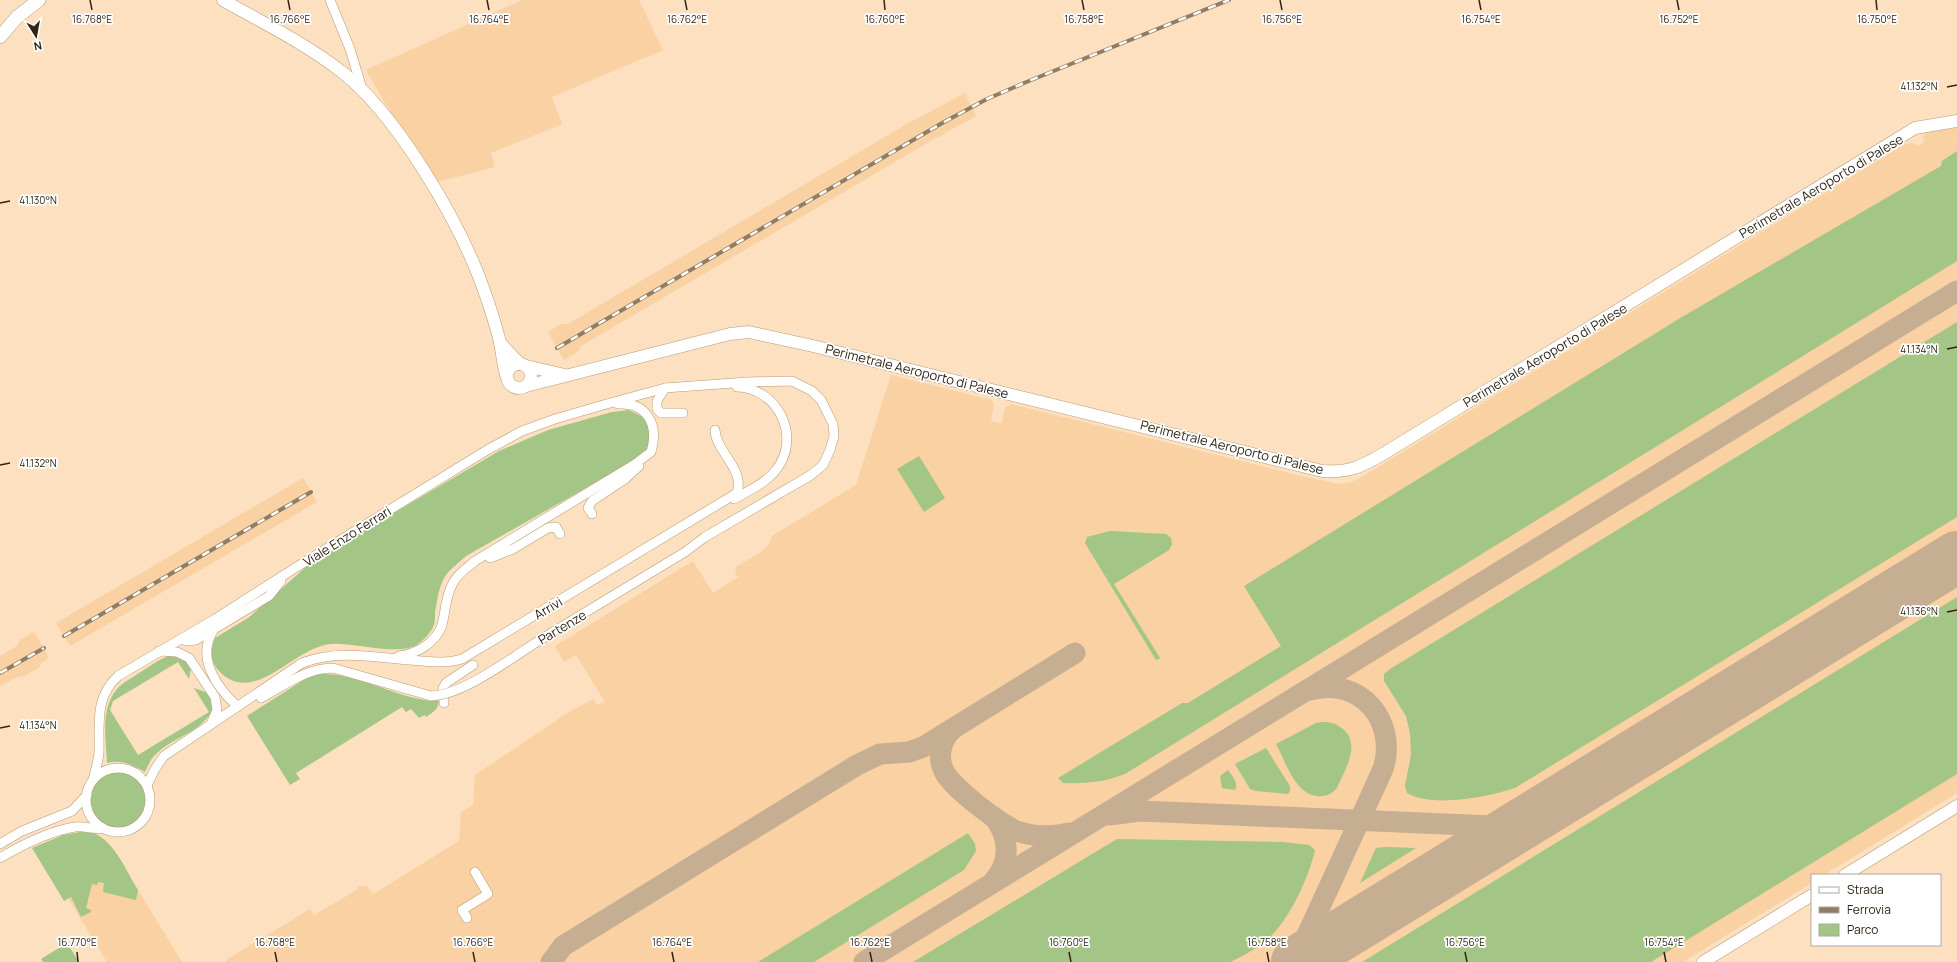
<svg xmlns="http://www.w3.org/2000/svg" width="1957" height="962" viewBox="0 0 1957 962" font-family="Manrope,sans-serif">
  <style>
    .built { fill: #f9d1a2 }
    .green { fill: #a3c585 }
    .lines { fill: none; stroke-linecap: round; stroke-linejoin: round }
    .taxiway { stroke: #c6ae92; stroke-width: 21 }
    .runway { stroke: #c6ae92; stroke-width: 52 }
    .minor-casing { stroke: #ba9a73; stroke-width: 10 }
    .tertiary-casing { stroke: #ba9a73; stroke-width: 13 }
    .secondary-casing { stroke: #ba9a73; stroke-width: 14 }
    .minor { stroke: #fff; stroke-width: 9 }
    .tertiary { stroke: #fff; stroke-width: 12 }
    .secondary { stroke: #fff; stroke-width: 13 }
    .rail-casing { stroke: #907d65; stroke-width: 4 }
    .rail { stroke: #fff; stroke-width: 2.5; stroke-dasharray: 8; stroke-linecap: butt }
    .minor-bridge-casing { stroke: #ba9a73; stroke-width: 10; stroke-linecap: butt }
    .minor-bridge { stroke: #fff; stroke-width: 9 }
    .ticks { fill: none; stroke: #302414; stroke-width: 1.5 }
    .labels { text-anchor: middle; stroke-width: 3.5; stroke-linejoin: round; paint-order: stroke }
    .street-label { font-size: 13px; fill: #302414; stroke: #fff }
    .ticks-label { font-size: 10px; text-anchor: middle; fill: #302414; stroke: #fff; stroke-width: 3.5; stroke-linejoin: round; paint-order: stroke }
  </style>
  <rect width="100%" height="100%" fill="#fce0c0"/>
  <!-- built -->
  <g class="built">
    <path d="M522 0H639L663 50 552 97 562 124 491 153 495 167 437 182 397 124 366 70Z"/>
    <path d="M965 93 976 116 929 142 581 346 578 352 564 360 548 332 561 324H568L905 125Z"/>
    <path d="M1952 127 1957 128V793L1824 875H1812V883L1683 962H227L226 960 310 909 314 915 357 890V886H367L373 894 459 841 461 812 473 805 475 775 569 712 593 699 597 705 605 702 576 655 564 662 555 646 693 561 713 593 738 577 735 572 736 567 761 552 769 545 772 536 856 485 891 375 992 400 994 404 991 421 1002 423 1005 408 1011 404 1301 476 1339 484 1351 482 1362 477 1905 144 1912 143 1919 146 1924 141 1923 136 1927 131Z"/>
    <path d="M303 478 317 502 70 646 56 623Z"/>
    <path d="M34 632 49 658 42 662 39 668 24 676 17 677 0 686V656L17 646 20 640Z"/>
    <path d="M121 862 182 962H107L66 895Z"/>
  </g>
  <!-- green -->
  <g class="green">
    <path d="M1957 151V261L1125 774C1105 782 1085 784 1063 783L1058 778 1182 703H1188L1281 646 1244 586 1682 317 1941 166 1942 161Z"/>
    <path d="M1957 322V517L1515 788C1487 797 1433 808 1407 793L1405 786 1411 755 1410 733 1406 716 1384 681V674L1390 669Z"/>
    <path d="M629 410 643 417 651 431 647 450 637 459 466 556C460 562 451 568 446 575 439 585 437 601 435 613 435 617 435 624 433 627 430 633 424 640 419 643 402 658 351 641 330 644 293 648 256 705 221 673 210 663 210 651 215 638L248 618 306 567 326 553 499 451 548 430 612 412Z"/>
    <path d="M919 456 945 498 924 512 897 469Z"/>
    <path d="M1110 531 1166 534 1171 538 1172 544 1169 550 1114 584 1160 658 1156 660 1085 543 1087 537Z"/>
    <path d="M1957 597V774L1651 962H1362Z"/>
    <path d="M168 656 183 657 191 669 189 679 178 662 113 701 110 710 138 755 209 712 194 688 208 693 214 705C206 731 175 736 157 753 151 758 148 765 145 772 132 765 122 759 107 763 106 739 100 709 117 689 123 682 132 678 139 673 149 667 158 660 168 656Z"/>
    <path d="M320 674C360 672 398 701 439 701 438 710 433 712 426 717L425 715 419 718 411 709 406 712 402 707 296 773 300 779 290 785 247 716 308 677Z"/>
    <path d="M1322 722C1332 722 1337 724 1344 730 1361 746 1344 771 1337 788 1332 794 1325 797 1317 796 1295 794 1286 762 1276 744L1316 723Z"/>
    <path d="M1266 748 1290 786V791L1288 794 1256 791 1250 789 1235 764Z"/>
    <path d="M1228 770C1232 776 1239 783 1235 790L1222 788 1220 776Z"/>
    <circle cx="118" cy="800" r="28"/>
    <path d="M86 831C113 835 125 870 138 890L136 900 103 892 104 883 98 882 97 885 92 884 86 908 91 910V912L81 917 71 897 64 901 32 848 63 835Z"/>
    <path d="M968 833 975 844 976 851 964 870 814 962H758Z"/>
    <path d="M1117 839 1283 842 1309 845 1315 850C1309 877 1290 918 1270 937 1260 948 1243 955 1231 962H913Z"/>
    <path d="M1386 847 1416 848 1360 883 1376 848Z"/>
    <path d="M67 943 79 962H43L41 959Z"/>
  </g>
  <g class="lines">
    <!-- taxiway -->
    <g class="taxiway">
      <path d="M953 729C941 739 937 757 944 771 950 786 1004 828 1020 832 1036 837 1052 837 1069 833"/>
      <path d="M1109 815 1140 811 1492 826H1506L1531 818"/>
      <path d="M1458 825C1475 835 1477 846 1463 860"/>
      <path d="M993 882C1011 862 1010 838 994 817"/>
      <path d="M1318 912C1321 929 1329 934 1346 932"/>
      <path d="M551 962 563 946 857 765 880 754 909 752 923 747 1075 653"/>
      <path d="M864 962 1957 291"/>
      <path d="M1291 962 1302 946 1383 769C1398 722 1361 676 1311 690"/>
    </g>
    <!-- runway -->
    <path class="runway" d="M1297 962 1957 557"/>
    <!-- minor casing -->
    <g class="minor-casing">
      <g id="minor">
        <path d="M330 0 350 49 363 92"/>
        <path d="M665 388 657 401V409L661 413H683"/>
        <path d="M734 499C748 491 766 483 776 470 802 437 778 388 737 387"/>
        <path d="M592 514 588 508 592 501 625 479 639 466"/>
        <path d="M490 558 513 549 548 528 556 527 560 534"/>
        <path d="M213 631C196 658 217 688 238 707"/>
        <path d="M186 641 196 640 269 596 281 581"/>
        <path d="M159 651 177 652 189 658 215 697 217 710 211 724"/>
        <path d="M399 656C416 654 436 643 442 625 446 610 445 597 453 583 457 574 468 567 475 561L635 464 651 452C659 426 648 402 618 404"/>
        <path d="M261 698C285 685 306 668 333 668L431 696"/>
        <path d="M444 703 443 688 446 683 473 665"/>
        <circle cx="118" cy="800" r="32"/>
        <path d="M93 780C95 772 98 762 99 753 100 724 94 698 118 676L215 619 303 563 487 450 522 431 555 419 603 405 665 388 747 382 792 381 812 391 821 400 833 424 834 436 830 450 823 465 811 475 705 537 685 552 543 638"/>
        <path d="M147 785 155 769 164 756 302 663C340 648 382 659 422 661 435 662 449 663 462 659L737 493C745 469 716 452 715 430"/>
        <path d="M0 844 22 831 72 811 87 795"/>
        <path d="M0 858C22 845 49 831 75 827 85 826 94 830 103 828"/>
        <path d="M467 918 462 910 488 894 475 872"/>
      </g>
    </g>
    <!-- tertiary casing -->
    <g class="tertiary-casing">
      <g id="tertiary">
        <path d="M223 0C263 23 305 43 342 72 396 114 457 218 481 282 488 301 495 322 500 342 502 353 503 364 506 375"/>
        <path d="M500 343 520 364"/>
        <circle cx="519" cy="376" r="12"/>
        <path d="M526 366 565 375"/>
        <path d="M526 386 730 334 749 332 813 346 1322 471C1348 473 1361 467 1383 454L1915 128 1957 121"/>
        <path d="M1845 875 1957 806"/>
        <path d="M1703 962 1812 895"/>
      </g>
    </g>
    <!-- secondary casing -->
    <g class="secondary-casing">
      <path id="secondary" d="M0 37 17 17 39 0"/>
    </g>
    <!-- minor -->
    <use href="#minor" class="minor"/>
    <!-- tertiary -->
    <use href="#tertiary" class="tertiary"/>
    <!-- secondary -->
    <use href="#secondary" class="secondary"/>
    <!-- rail casing -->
    <g class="rail-casing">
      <g id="rail">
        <path d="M557 348 944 122 987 99 1024 83 1229 0"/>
        <path d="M64 636 311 492"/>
        <path d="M0 673 44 648"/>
      </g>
    </g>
    <!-- rail -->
    <use href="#rail" class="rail"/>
    <!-- minor-bridge casing -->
    <g class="minor-bridge-casing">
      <path id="minor-bridge" d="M431 696C464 695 514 656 543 638"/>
    </g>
    <!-- minor-bridge -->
    <use href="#minor-bridge" class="minor-bridge"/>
  </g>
  <!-- ticks -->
  <path class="ticks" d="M90 0 92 10M288 0 290 10M487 0 489 10M685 0 687 10M884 0 885 10M1082 0 1084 10M1280 0 1282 10M1479 0 1481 10M1677 0 1679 10M1876 0 1877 10M1947 87 1957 85M0 203 10 201M1947 349 1957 347M0 465 10 463M1947 612 1957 610M0 728 10 726M77 952 78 962M275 952 277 962M473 952 475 962M672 952 674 962M870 952 872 962M1069 952 1071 962M1267 952 1269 962M1465 952 1467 962M1664 952 1666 962"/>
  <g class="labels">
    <!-- street labels -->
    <g class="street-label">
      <text transform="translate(1821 186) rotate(-31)" y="5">Perimetrale Aeroporto di Palese</text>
      <text transform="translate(1545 355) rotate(-31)" y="5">Perimetrale Aeroporto di Palese</text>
      <text transform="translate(917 371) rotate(14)" y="5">Perimetrale Aeroporto di Palese</text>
      <text transform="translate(1232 447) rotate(14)" y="5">Perimetrale Aeroporto di Palese</text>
      <text transform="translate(347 536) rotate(-32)" y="5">Viale Enzo Ferrari</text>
      <text transform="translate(548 608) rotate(-31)" y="5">Arrivi</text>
      <text transform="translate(562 627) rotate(-31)" y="5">Partenze</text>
    </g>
  </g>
  <g class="ticks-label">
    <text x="92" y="23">16.768°E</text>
    <text x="290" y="23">16.766°E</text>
    <text x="489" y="23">16.764°E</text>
    <text x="687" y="23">16.762°E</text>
    <text x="885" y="23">16.760°E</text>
    <text x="1084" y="23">16.758°E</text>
    <text x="1282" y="23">16.756°E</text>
    <text x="1481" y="23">16.754°E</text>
    <text x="1679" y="23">16.752°E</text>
    <text x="1877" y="23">16.750°E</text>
    <text x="1919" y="90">41.132°N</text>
    <text x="38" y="204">41.130°N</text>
    <text x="1919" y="353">41.134°N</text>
    <text x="38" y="467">41.132°N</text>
    <text x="1919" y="615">41.136°N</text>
    <text x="38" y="729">41.134°N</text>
    <text x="77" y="946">16.770°E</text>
    <text x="275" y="946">16.768°E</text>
    <text x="473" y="946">16.766°E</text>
    <text x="672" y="946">16.764°E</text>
    <text x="870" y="946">16.762°E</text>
    <text x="1069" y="946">16.760°E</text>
    <text x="1267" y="946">16.758°E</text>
    <text x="1465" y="946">16.756°E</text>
    <text x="1664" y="946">16.754°E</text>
  </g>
  <!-- legend -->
  <rect x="1811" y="874" width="130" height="72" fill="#ffffff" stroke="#aca7a1"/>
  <rect x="1819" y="887" width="20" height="6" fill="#ffffff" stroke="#aca7a1"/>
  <text x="1847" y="894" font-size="12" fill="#302414">Strada</text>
  <rect x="1819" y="907" width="20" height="6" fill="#907d65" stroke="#aca7a1"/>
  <text x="1847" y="914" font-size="12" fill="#302414">Ferrovia</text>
  <rect x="1819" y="924" width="20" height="12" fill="#a3c585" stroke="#aca7a1"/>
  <text x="1847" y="934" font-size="12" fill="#302414">Parco</text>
  <!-- north arrow -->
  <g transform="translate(36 36) rotate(169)" stroke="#ffffff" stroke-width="3" paint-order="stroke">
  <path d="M0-3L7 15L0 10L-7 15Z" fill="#302414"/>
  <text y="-6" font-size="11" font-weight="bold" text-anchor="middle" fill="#302414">N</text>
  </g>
</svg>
